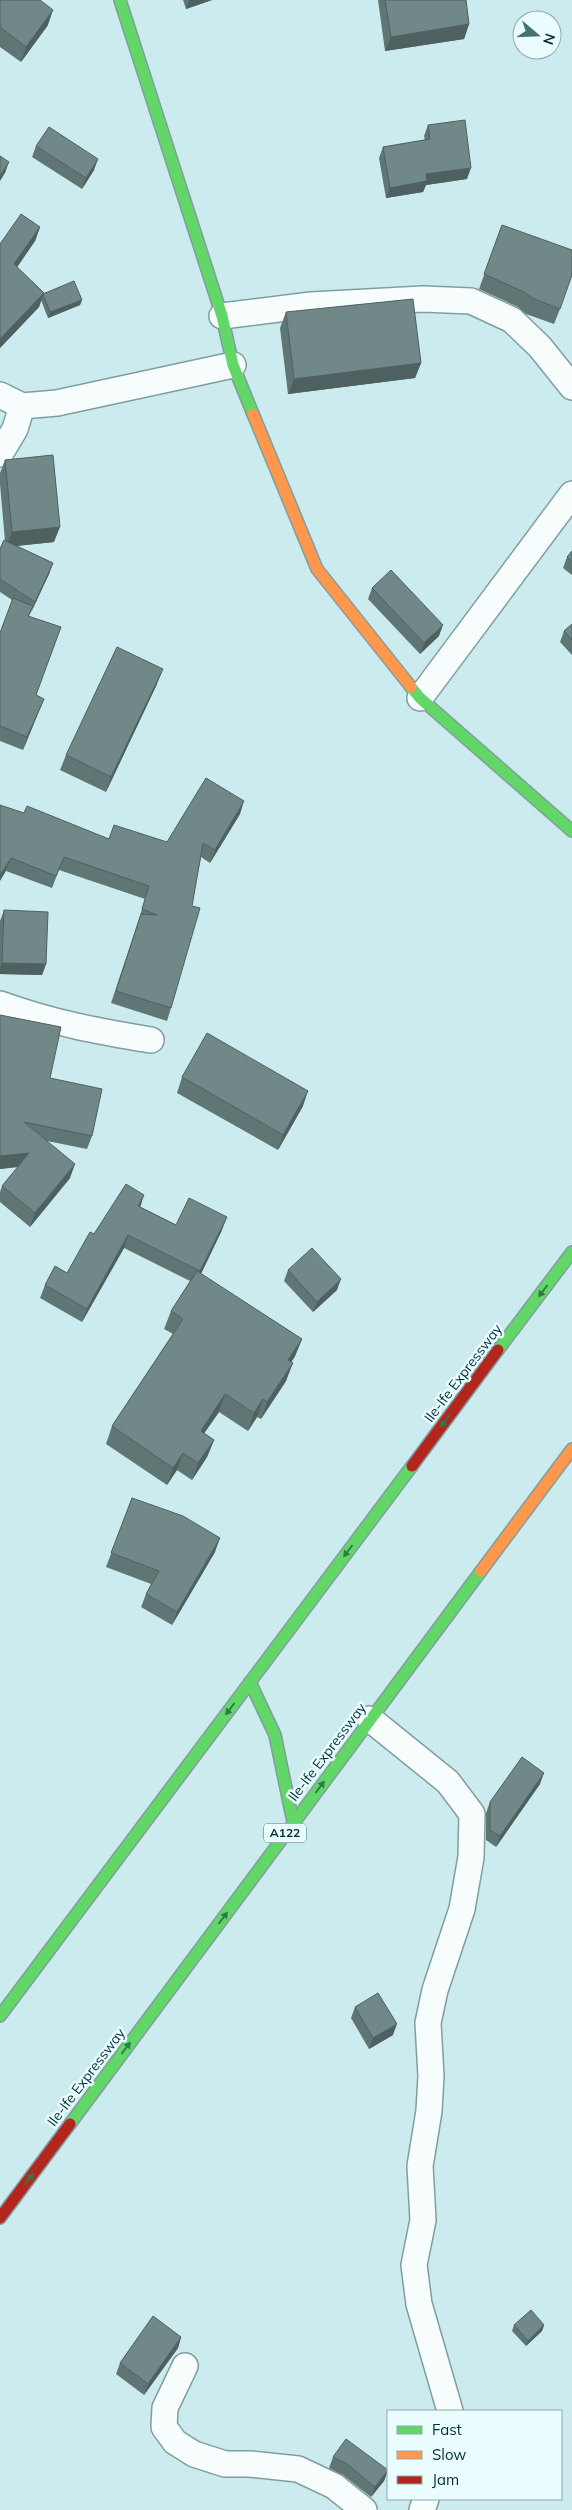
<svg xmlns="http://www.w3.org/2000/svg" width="572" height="2510" viewBox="0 0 572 2510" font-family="Mulish,sans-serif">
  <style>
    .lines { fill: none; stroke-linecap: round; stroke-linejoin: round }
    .street-casing { stroke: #809ea0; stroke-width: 28 }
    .fast-casing { stroke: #809ea0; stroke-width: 14 }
    .slow-casing { stroke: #809ea0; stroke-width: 14 }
    .jam-casing { stroke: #809ea0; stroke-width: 14 }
    .street { stroke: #f7fcfc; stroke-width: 25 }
    .fast { stroke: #63d668; stroke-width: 11 }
    .slow { stroke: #ff974d; stroke-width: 11 }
    .jam { stroke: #b3261e; stroke-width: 11 }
    .wall { fill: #607675 }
    .shaded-wall { fill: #4e605f }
    .building { fill: #708988; stroke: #4e605f }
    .oneway { fill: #2d7a4b }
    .labels { text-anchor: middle; stroke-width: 5; stroke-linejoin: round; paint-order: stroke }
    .shield { fill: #eafcfd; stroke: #466c70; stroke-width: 1 }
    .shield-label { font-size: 12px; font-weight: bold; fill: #002f33 }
    .street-label { font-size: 14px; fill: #002f33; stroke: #eafcfd }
  </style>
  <rect width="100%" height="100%" fill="#cbebee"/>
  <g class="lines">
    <!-- street casing -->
    <g class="street-casing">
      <g id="street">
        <path d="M222 316 311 305 423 299 471 301 512 320 540 347 572 387"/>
        <path d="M0 395 22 406 57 403 233 365"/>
        <path d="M0 454 15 429 22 406"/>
        <path d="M420 698 572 494"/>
        <path d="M0 1004C53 1023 96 1031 151 1040"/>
        <path d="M370 1719 448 1782 472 1814 471 1857 462 1909 435 1990 428 2023 431 2076 429 2111 420 2166 423 2220 414 2265 419 2304 450 2411"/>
        <path d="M185 2366 165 2408 164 2427 175 2442 194 2454 225 2464H250L298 2469 334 2486 364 2510"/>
        <path d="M422 2510 426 2499"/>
      </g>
    </g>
    <!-- fast casing -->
    <g class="fast-casing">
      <g id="fast">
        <path d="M120 0 222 316 233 365 253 414"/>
        <path d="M411 687 420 698 572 831"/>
        <path d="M498 1350 572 1252"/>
        <path d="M250 1682 275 1735 293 1822"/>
        <path d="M0 2016 412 1466"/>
        <path d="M70 2124 481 1571"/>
      </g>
    </g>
    <!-- slow casing -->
    <g class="slow-casing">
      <g id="slow">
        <path d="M253 414 317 569 411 687"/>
        <path d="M481 1571 572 1449"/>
      </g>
    </g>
    <!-- jam casing -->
    <g class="jam-casing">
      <g id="jam">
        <path d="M412 1466 498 1350"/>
        <path d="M0 2218 70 2124"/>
      </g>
    </g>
    <!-- street -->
    <use href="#street" class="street"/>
    <!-- fast -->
    <use href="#fast" class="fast"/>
    <!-- slow -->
    <use href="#slow" class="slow"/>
    <!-- jam -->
    <use href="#jam" class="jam"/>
  </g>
  <!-- wall -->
  <g class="wall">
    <path d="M0 0 48 25 21 62 0 47Z"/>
    <path d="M183 0H212L186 9Z"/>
    <path d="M378 0H466L469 24 464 39 385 51Z"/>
    <path d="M428 125 467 179 426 185 423 192 386 198 379 158 383 147 425 140 424 136Z"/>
    <path d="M36 146 94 170 82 189 32 157Z"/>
    <path d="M502 225 560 309 554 324 526 314 518 307 479 289Z"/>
    <path d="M40 227 35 241 17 267 44 293 82 300 80 305 48 318 41 300 39 307 0 348V244Z"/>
    <path d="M286 312 421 363 415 378 288 394 280 328Z"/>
    <path d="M5 460 54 542 16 546 53 563 49 574 29 616 36 695 44 699 23 750 0 741V633L12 600 0 592V549L5 541 0 484V473Z"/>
    <path d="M572 551V575L563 568 567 557Z"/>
    <path d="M372 588 439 636 420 654 368 599Z"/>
    <path d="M572 624V655L560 642 564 631Z"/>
    <path d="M157 684 106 792 60 770 66 755Z"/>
    <path d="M24 813 109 839 167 842 240 814 210 863 201 857 171 1008 167 1021 111 1003 138 922 145 899 59 870 52 888 6 871Z"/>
    <path d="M4 910 46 964 42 975 0 974V921Z"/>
    <path d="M0 1015 50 1078 92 1136 87 1149 47 1141 70 1178 30 1227 0 1202V1192L2 1186 18 1167 0 1169Z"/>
    <path d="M182 1077 303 1106 278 1150 177 1093Z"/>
    <path d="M140 1207 176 1225 222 1230 201 1274 302 1339 295 1356 291 1362 286 1381 261 1419 257 1417 248 1431 219 1412 204 1433 214 1440 207 1457 192 1480 177 1470 167 1485 106 1444 112 1426 173 1334 164 1329 171 1311 190 1281 124 1248 82 1322 40 1298 45 1285 67 1273 94 1234Z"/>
    <path d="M288 1270 337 1290 313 1312 284 1281Z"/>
    <path d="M132 1498 215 1552 172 1625 141 1607 146 1594 151 1584 106 1567Z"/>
    <path d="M540 1784 496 1847 486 1840V1813L490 1802Z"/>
    <path d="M355 2007 393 2035 369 2049 351 2018Z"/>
    <path d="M514 2325H544L542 2331 526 2346 512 2331Z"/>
    <path d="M181 2337 178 2348 144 2395 116 2374 120 2363Z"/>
    <path d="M333 2457 388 2470 384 2481 371 2497 343 2475 329 2468Z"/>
  </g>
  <!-- shaded-wall -->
  <g class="shaded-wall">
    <path d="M189 0H212L186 9Z"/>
    <path d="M53 10 48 25 21 62 26 47Z"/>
    <path d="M469 24 464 39 385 51 391 37Z"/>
    <path d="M98 159 94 170 82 189 86 178Z"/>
    <path d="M9 162 5 173 0 181V176Z"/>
    <path d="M471 168 467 179 426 185 423 192 386 198 390 188 426 174Z"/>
    <path d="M40 227 35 241 9 279 14 264Z"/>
    <path d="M44 293 39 307 0 348V339Z"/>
    <path d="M82 300 80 305 48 318 50 312Z"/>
    <path d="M421 363 415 378 288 394 294 379Z"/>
    <path d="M60 527 54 542 6 547 12 532Z"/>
    <path d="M53 563 49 574 31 613 35 602Z"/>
    <path d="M443 625 439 636 420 654 424 643Z"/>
    <path d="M163 669 157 684 106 792 111 777Z"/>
    <path d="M44 699 39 711 23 750 27 737Z"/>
    <path d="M244 801 240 814 210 863 215 850Z"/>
    <path d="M11 858 6 871 0 881V875Z"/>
    <path d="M2 963 46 964 42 975 0 974V967Z"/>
    <path d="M308 1091 303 1106 278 1150 283 1135Z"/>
    <path d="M29 1153 24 1166 0 1169V1156Z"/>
    <path d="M75 1164 70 1178 30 1227 35 1213Z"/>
    <path d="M144 1195 140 1208 138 1206Z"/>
    <path d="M227 1217 222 1230 196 1284 200 1271Z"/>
    <path d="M128 1235 124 1248 82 1322 87 1309Z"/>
    <path d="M341 1279 337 1290 313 1312 317 1302Z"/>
    <path d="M302 1339 295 1356 282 1378 288 1360Z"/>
    <path d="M293 1363 286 1381 261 1419 267 1402Z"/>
    <path d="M225 1394 219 1412 194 1448 201 1431Z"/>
    <path d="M263 1399 257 1417 248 1431 254 1413Z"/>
    <path d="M214 1440 207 1457 192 1480 198 1463Z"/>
    <path d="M183 1453 177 1470 167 1485 173 1468Z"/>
    <path d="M220 1538 215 1552 172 1625 177 1612Z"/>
    <path d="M544 1773 540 1784 496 1847 500 1836Z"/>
    <path d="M397 2024 393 2035 369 2049 373 2038Z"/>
    <path d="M544 2325 542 2331 526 2346 528 2341Z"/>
    <path d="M181 2337 178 2348 144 2395 148 2384Z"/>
    <path d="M388 2470 384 2481 371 2497 375 2487Z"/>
  </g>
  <!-- building -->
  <g class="building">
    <path d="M0 0H40L53 10 26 47 0 27Z"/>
    <path d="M385 0H466L469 24 391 37Z"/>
    <path d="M465 120 471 168 426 174 427 181 390 188 383 147 430 139 428 125Z"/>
    <path d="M49 127 98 159 86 178 36 146Z"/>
    <path d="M0 156 9 162 0 176Z"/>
    <path d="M21 214 40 227 14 264 44 293 0 339V244Z"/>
    <path d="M502 225 572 250V275L560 309 532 298 524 292 484 274Z"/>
    <path d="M74 281 82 300 50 312 43 294Z"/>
    <path d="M413 299 421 363 294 379 286 312Z"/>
    <path d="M53 455 60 527 12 532 5 460Z"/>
    <path d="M4 540 53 563 35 602 0 579V549Z"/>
    <path d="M572 551V561L567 557Z"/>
    <path d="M391 570 443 625 424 643 372 588Z"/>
    <path d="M13 598 33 606 28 616 61 627 36 695 44 699 27 737 0 726V633Z"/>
    <path d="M572 624V640L564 631Z"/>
    <path d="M117 647 163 669 111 777 66 755Z"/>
    <path d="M206 778 244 801 215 850 203 843 192 906 200 908 171 1008 116 991 141 914 157 915 142 909 149 886 64 857 56 876 11 858 0 875V805L24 813 27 806 109 839 114 825 167 842Z"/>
    <path d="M4 910 48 912 46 964 2 963Z"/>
    <path d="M0 1015 61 1027 50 1078 102 1089 92 1136 24 1122 75 1164 35 1213 2 1186 29 1153 0 1156Z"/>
    <path d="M207 1033 308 1091 283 1135 182 1077Z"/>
    <path d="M126 1184 144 1195 138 1206 176 1225 189 1198 227 1217 200 1271 128 1235 87 1309 45 1285 55 1266 67 1273 90 1232 94 1234Z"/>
    <path d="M312 1248 341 1279 317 1302 288 1270Z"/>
    <path d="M197 1271 302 1339 288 1360 293 1363 267 1402 263 1399 254 1413 225 1394 201 1431 214 1440 198 1463 183 1453 173 1468 112 1426 183 1319 171 1311Z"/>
    <path d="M132 1498 183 1516 220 1538 177 1612 146 1594 159 1571 111 1553Z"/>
    <path d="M522 1757 544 1773 500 1836 490 1830V1802Z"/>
    <path d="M378 1993 397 2024 373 2038 355 2007Z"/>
    <path d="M531 2310 544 2325 528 2341 514 2325Z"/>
    <path d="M153 2316 181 2337 148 2384 120 2363Z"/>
    <path d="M346 2439 388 2470 375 2487 347 2464 333 2457Z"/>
  </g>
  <!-- one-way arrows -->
  <defs><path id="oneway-solid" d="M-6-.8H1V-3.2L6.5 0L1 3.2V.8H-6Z" transform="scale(1.25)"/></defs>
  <g class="oneway">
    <use href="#oneway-solid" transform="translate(543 1291) rotate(127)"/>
    <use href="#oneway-solid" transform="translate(445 1421) rotate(127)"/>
    <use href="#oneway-solid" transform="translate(348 1551) rotate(127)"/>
    <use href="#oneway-solid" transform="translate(230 1709) rotate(127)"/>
    <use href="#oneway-solid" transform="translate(320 1787) rotate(-53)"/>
    <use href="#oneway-solid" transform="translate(223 1918) rotate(-53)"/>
    <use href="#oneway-solid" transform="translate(126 2048) rotate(-53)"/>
    <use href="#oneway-solid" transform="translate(29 2179) rotate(-53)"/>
  </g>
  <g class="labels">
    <!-- shield labels -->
    <rect class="shield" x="264" y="1823.5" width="42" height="19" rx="4"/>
    <g class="shield-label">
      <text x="285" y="1837">A122</text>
    </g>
    <!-- street labels -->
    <g class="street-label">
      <text transform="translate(463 1373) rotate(-53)" y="5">Ile-Ife Expressway</text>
      <text transform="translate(327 1752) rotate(-53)" y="5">Ile-Ife Expressway</text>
      <text transform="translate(86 2077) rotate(-53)" y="5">Ile-Ife Expressway</text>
    </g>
  </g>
  <!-- legend -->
  <rect x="387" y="2410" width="175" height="90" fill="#eafcfd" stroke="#8caaac"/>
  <rect x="397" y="2426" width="25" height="8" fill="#63d668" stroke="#8caaac"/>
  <text x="432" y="2435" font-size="15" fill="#002f33">Fast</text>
  <rect x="397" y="2451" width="25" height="8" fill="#ff974d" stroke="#8caaac"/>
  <text x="432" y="2460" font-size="15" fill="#002f33">Slow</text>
  <rect x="397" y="2476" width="25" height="8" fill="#b3261e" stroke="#8caaac"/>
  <text x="432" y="2485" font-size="15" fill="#002f33">Jam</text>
  <!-- north arrow -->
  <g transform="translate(537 35) rotate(109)"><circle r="24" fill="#eafcfd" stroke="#8caaac"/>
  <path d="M0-4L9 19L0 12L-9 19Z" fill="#477174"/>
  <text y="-8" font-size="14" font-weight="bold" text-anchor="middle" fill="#002f33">N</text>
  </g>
</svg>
